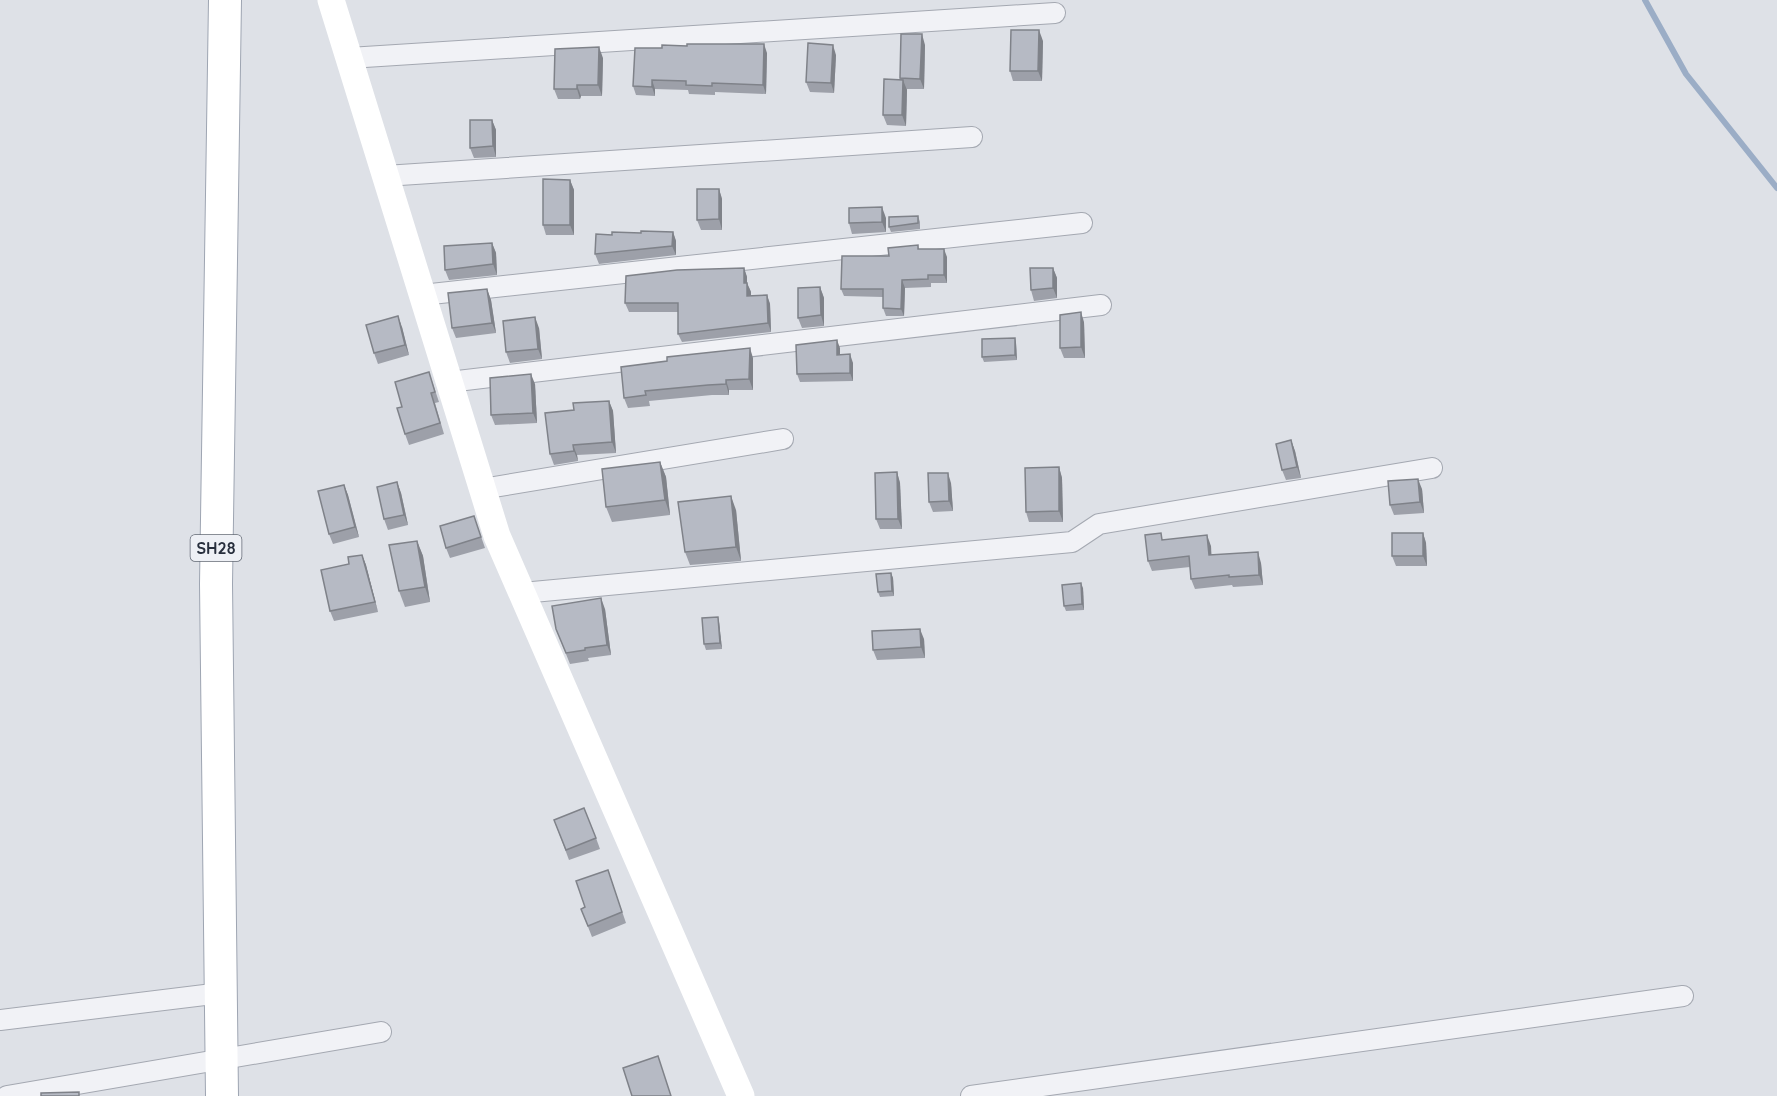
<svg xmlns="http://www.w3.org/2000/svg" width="1777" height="1096" viewBox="0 0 1777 1096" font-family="Quicksand,sans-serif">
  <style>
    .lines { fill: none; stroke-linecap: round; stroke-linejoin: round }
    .stream { stroke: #9badc6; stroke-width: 6 }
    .street-casing { stroke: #a4a8b1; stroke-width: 22 }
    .primary-casing { stroke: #9ea5b2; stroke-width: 34 }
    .street { stroke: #f1f2f6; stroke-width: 20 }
    .secondary { stroke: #fff; stroke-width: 27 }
    .primary { stroke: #fff; stroke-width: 32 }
    .wall { fill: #9da0a9 }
    .shaded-wall { fill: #7f8289 }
    .building { fill: #b6bac4; stroke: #7f8289; stroke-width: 1.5 }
    .labels { text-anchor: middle; stroke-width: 4.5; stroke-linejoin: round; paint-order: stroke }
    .shield { fill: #eef0f5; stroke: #636974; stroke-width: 1.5 }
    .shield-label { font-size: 16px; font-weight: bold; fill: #282f3d }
  </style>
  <rect width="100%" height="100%" fill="#dee1e7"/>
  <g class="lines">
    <!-- stream -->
    <path class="stream" d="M1645 0 1686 74 1777 188"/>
    <!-- street casing -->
    <g class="street-casing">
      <g id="street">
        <path d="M349 58 1055 13"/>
        <path d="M385 176 972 137"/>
        <path d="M422 295 1082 223"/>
        <path d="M449 382 1101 305"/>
        <path d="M482 489 783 439"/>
        <path d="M522 593 1072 542 1099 524 1432 468"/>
        <path d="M0 1020 221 993"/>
        <path d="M7 1096 381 1032"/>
        <path d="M971 1096 1683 996"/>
      </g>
    </g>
    <!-- primary casing -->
    <g class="primary-casing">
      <path id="primary" d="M222 1096 216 584 225 0"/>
    </g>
    <!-- street -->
    <use href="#street" class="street"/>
    <!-- secondary -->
    <path class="secondary" d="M331 0 497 536 741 1096"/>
    <!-- primary -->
    <use href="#primary" class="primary"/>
  </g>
  <!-- wall -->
  <g class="wall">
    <path d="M1043 41 1042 81H1013L1010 71Z"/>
    <path d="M925 45 924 89H907L906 126 887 125 883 115 900 79V78Z"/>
    <path d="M635 48 767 53 766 94 715 92V95L689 94 688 90 655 89V96L636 95 633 86Z"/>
    <path d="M836 55 834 93 810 92 806 82Z"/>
    <path d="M603 58 602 96H581L580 99H558L554 89Z"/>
    <path d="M492 120 496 130V157L474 158 470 148Z"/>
    <path d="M570 180 574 190V235H546L543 225Z"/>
    <path d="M719 189 722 199V230H701L697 220Z"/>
    <path d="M918 216 920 222V229L891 232 889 227Z"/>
    <path d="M886 218V232L852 234 849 223Z"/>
    <path d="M673 232 676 241V255L599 264 595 254 612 235 641 233Z"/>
    <path d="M492 243 496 253 497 275 449 280 445 270Z"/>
    <path d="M918 245 919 249 947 257V283H931V287L905 288 904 316H886L883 308V297L844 296 841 289 889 256Z"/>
    <path d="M744 268 747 277V283L751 292V296L767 295 770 304 771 332 682 342 678 334V312H629L625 303Z"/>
    <path d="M1053 268 1057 278V298L1034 301 1031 290Z"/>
    <path d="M820 287 824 298V326L802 328 798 318Z"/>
    <path d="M487 289 491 300 496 333 456 338 452 328Z"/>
    <path d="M1084 322 1085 358H1064L1060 348Z"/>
    <path d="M402 327 409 355 378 364 374 353Z"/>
    <path d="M539 328 542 359 510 363 506 352Z"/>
    <path d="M1015 338 1016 343 1017 360 984 362 982 357Z"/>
    <path d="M840 348V354L853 363V381L800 382 797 374Z"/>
    <path d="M753 358V390H729V395H712L649 401 650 406 628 408 624 398Z"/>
    <path d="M429 372 439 402 435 403 444 434 409 445 405 434 402 407Z"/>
    <path d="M535 384 537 423 495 425 491 415Z"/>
    <path d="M609 401 613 411 616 453 577 455 578 461 554 465 550 454 574 410Z"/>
    <path d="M1291 440 1295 451 1301 478 1286 480 1282 470Z"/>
    <path d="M660 462 666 477 670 515 612 522 606 507Z"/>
    <path d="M1059 467 1062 478 1063 522H1029L1026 512Z"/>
    <path d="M897 472 900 483 902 529H880L876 519Z"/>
    <path d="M397 482 401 493 408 525 388 530 384 519Z"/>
    <path d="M951 483 953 511 933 512 929 502Z"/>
    <path d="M344 485 348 495 359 537 333 544 329 534Z"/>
    <path d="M1422 489 1424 513 1394 515 1390 505Z"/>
    <path d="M736 510 741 561 690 565 685 552Z"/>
    <path d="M474 516 485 548 450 558 446 548Z"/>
    <path d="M1423 533 1426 543 1427 566H1396L1392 556Z"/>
    <path d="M1164 540 1211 546V555L1261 563 1263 585 1233 587 1232 585 1195 589 1191 579 1190 567 1152 571 1148 561Z"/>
    <path d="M417 541 423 556 430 602 405 607 399 591Z"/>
    <path d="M362 555 366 565 378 612 334 621 330 611 349 564Z"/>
    <path d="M891 573 893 578 894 596 880 597 878 592Z"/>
    <path d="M1083 588 1084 610 1066 611 1064 606Z"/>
    <path d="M605 609 611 655 588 658 589 661 570 664 556 629Z"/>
    <path d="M719 622 722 649 706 650 704 644Z"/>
    <path d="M924 639 925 658 877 660 873 650Z"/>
    <path d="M554 820 596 838 600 849 569 860Z"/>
    <path d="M608 870 626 923 592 937 581 909 585 907Z"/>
  </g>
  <!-- shaded-wall -->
  <g class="shaded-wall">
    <path d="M1039 30 1043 41 1042 81 1038 71Z"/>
    <path d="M922 34 925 45 924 89 920 79Z"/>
    <path d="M764 44 767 53 766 94 763 85Z"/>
    <path d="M833 45 836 55 834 93 831 83Z"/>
    <path d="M599 47 603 58 602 96 598 85Z"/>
    <path d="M652 80 655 89V96L652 87Z"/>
    <path d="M903 80 907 90 906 126 902 115Z"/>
    <path d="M577 85 581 96 580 99 577 89Z"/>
    <path d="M492 120 496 130V157L493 146Z"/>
    <path d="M570 180 574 190V235L570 225Z"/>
    <path d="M719 189 722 199V230L719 219Z"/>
    <path d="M882 207 886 218V232L882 222Z"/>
    <path d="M673 232 676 241V255L672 246Z"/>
    <path d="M492 243 496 253 497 275 493 264Z"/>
    <path d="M944 249 947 257V283L944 275Z"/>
    <path d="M744 268 747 277V292L744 283Z"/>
    <path d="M1053 268 1057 278V298L1053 288Z"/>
    <path d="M902 280 905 288 904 316 901 309Z"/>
    <path d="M747 283 751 292V305L747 296Z"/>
    <path d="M820 287 824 298V326L821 315Z"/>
    <path d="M487 289 491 300 496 333 492 323Z"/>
    <path d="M767 295 770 304 771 332 768 323Z"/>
    <path d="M1081 312 1084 322 1085 358 1081 347Z"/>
    <path d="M398 316 402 327 409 355 405 345Z"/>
    <path d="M535 317 539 328 542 359 538 349Z"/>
    <path d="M1015 338 1016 343 1017 360 1015 355Z"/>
    <path d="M837 340 840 348V363L837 355Z"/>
    <path d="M750 348 753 358V390L749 379Z"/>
    <path d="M850 354 853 363V381L850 373Z"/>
    <path d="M531 374 535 384 537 423 533 413Z"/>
    <path d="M726 380 729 390V395L726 384Z"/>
    <path d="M609 401 613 411 616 453 612 442Z"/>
    <path d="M1291 440 1295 451 1301 478 1297 467Z"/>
    <path d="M573 445 577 455 578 461 574 451Z"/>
    <path d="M660 462 666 477 670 515 665 500Z"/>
    <path d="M1059 467 1062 478 1063 522 1059 511Z"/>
    <path d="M897 472 900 483 902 529 898 519Z"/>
    <path d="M948 473 951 483 953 511 949 501Z"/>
    <path d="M1418 479 1422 489 1424 513 1420 502Z"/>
    <path d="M397 482 401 493 408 525 404 515Z"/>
    <path d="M344 485 348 495 359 537 355 527Z"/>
    <path d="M731 496 736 510 741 561 736 547Z"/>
    <path d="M1423 533 1426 543 1427 566 1423 556Z"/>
    <path d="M1207 535 1211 546 1212 565 1209 555Z"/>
    <path d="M417 541 423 556 430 602 425 587Z"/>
    <path d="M1258 552 1261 563 1263 585 1259 575Z"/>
    <path d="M362 555 366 565 378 612 375 602Z"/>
    <path d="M891 573 893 578 894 596 892 591Z"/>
    <path d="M1081 583 1083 588 1084 610 1082 604Z"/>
    <path d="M601 598 605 609 611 655 607 645Z"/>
    <path d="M718 617 719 622 722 649 720 643Z"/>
    <path d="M920 629 924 639 925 658 921 647Z"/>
  </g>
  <!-- building -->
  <g class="building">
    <path d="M1011 30H1039L1038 71H1010Z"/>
    <path d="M901 34H922L920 79 900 78Z"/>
    <path d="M808 43 833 45 831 83 806 82Z"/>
    <path d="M687 44H764L763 85 712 83V86L686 85V81L652 80V87L633 86 635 48H662V45L687 46Z"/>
    <path d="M599 47 598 85H577V89H554L555 49Z"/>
    <path d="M884 79 903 80 902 115H883Z"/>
    <path d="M470 120H492L493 146 470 148Z"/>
    <path d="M543 179 570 180V225H543Z"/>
    <path d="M697 189H719V219L697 220Z"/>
    <path d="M882 207V222L849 223V208Z"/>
    <path d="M918 216V223L889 227V217Z"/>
    <path d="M641 231 673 232 672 246 595 254 596 234 612 235V232L641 233Z"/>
    <path d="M492 243 493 264 445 270 444 246Z"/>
    <path d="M918 245V249H944V275H928V279L902 280 901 309 883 308V289H841L842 256H889L888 248Z"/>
    <path d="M744 268V283H747V296L767 295 768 323 678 334V303H625L626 276 677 270Z"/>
    <path d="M1030 268H1053V288L1031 290Z"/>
    <path d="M820 287 821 315 798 318V288Z"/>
    <path d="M487 289 492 323 452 328 448 293Z"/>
    <path d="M1081 312V347L1060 348V315Z"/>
    <path d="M398 316 405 345 374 353 366 325Z"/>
    <path d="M535 317 538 349 506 352 503 321Z"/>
    <path d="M1015 338V355L982 357V339Z"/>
    <path d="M837 340V355L850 354V373L797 374 796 345Z"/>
    <path d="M750 348 749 379 726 380V384L708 385 645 391 646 395 624 398 621 367 667 361V357Z"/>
    <path d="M429 372 435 392 431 393 440 423 405 434 397 408 402 407 395 382Z"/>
    <path d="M531 374 533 413 491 415 490 378Z"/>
    <path d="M609 401 612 442 573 445 574 451 550 454 545 413 574 410 573 403Z"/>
    <path d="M1291 440 1297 467 1282 470 1276 444Z"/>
    <path d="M660 462 665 500 606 507 602 469Z"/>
    <path d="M1059 467V511L1026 512 1025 468Z"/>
    <path d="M897 472 898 519H876L875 473Z"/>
    <path d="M928 473H948L949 501 929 502Z"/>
    <path d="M1418 479 1420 502 1390 505 1388 481Z"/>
    <path d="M397 482 404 515 384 519 377 487Z"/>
    <path d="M344 485 355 527 329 534 318 491Z"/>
    <path d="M731 496 736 547 685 552 678 502Z"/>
    <path d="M474 516 481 537 446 548 440 526Z"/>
    <path d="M1161 533 1162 540 1207 535 1209 555 1258 552 1259 575 1229 577V575L1191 579 1189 556 1148 561 1145 535Z"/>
    <rect x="1392" y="533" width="31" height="23"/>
    <path d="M417 541 425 587 399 591 389 545Z"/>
    <path d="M362 555 375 602 330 611 321 570 349 564 348 557Z"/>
    <path d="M891 573 892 591 878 592 876 574Z"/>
    <path d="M1081 583 1082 604 1064 606 1062 585Z"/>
    <path d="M601 598 607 645 585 648V650L566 653 556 629 552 606Z"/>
    <path d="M718 617 720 643 704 644 702 618Z"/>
    <path d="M920 629 921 647 873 650 872 631Z"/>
    <path d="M584 808 596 838 566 850 554 820Z"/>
    <path d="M608 870 622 912 588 926 581 909 585 907 576 881Z"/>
    <path d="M658 1056 671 1096H632L623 1068Z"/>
    <path d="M79 1092V1096H41V1093Z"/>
  </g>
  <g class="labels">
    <!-- shield labels -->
    <rect class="shield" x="190.5" y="535" width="51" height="26" rx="4.5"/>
    <g class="shield-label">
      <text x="216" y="554">SH28</text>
    </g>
  </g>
</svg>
